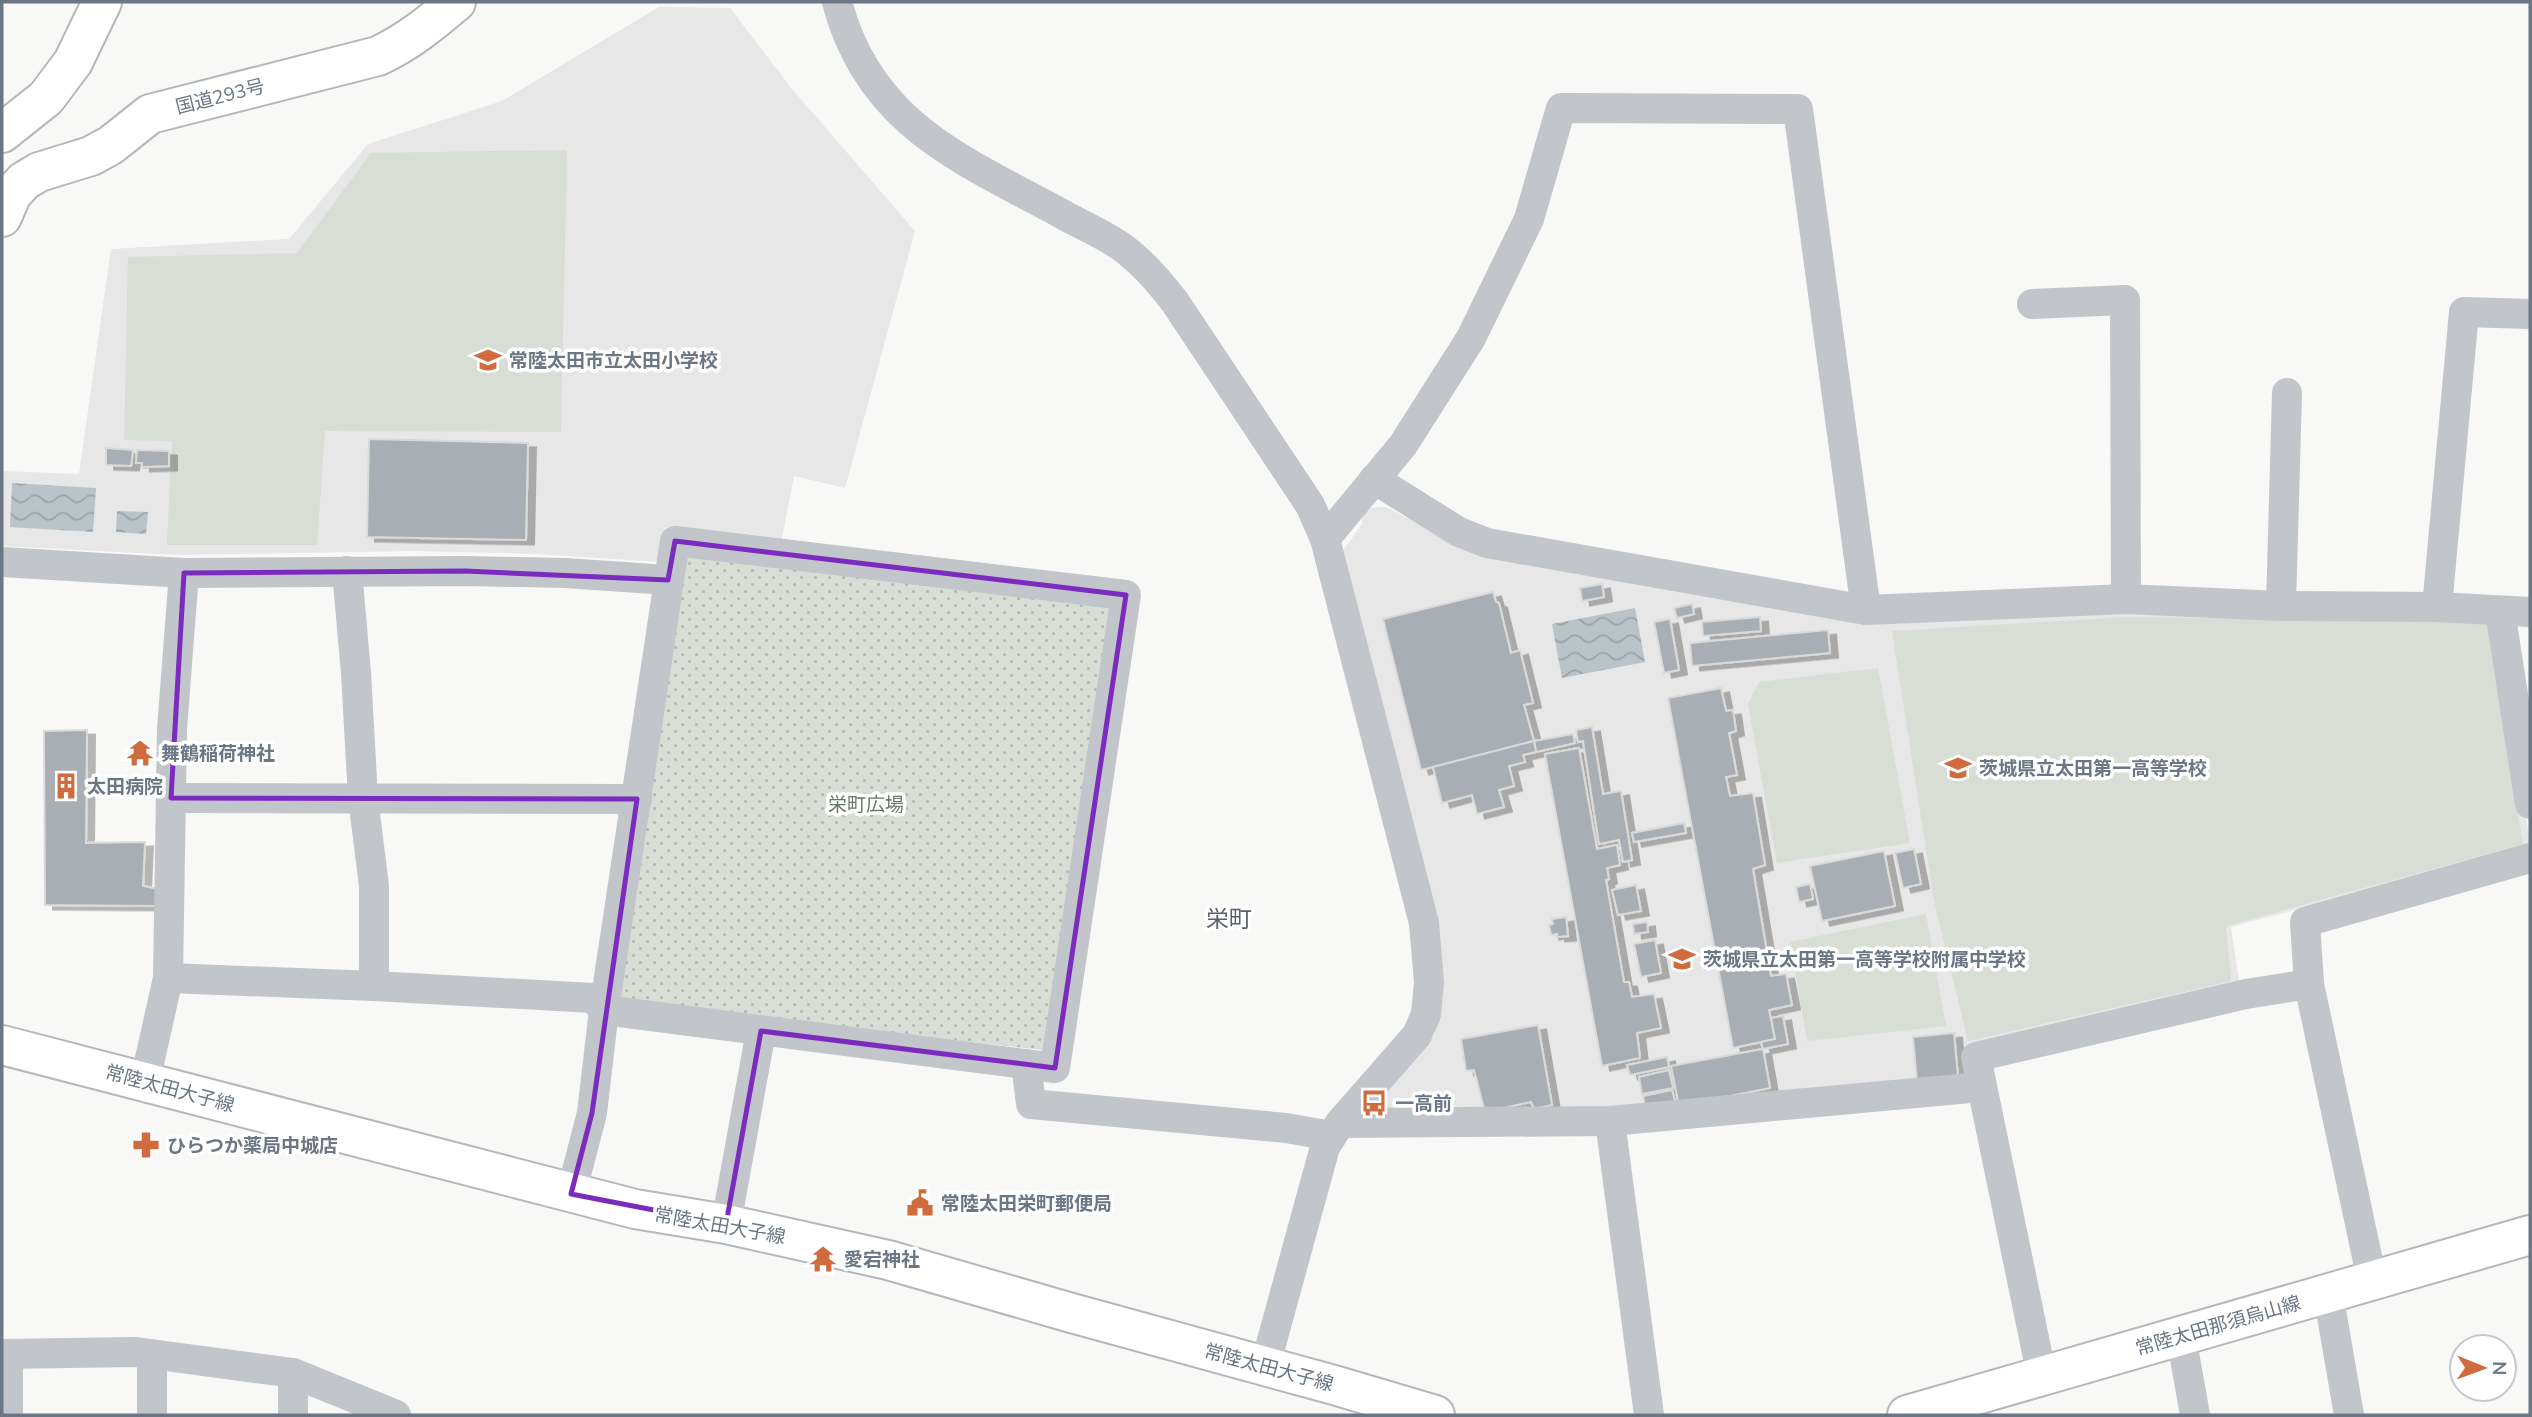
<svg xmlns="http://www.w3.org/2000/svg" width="2532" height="1417" viewBox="0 0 2532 1417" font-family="'Nunito Sans','Noto Sans JP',sans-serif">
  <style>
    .built { fill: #e6e7e6 }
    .grass { fill: url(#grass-dots) }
    .pitch { fill: #d8ddd6 }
    .water { fill: url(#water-waves) }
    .building { fill: #a8aeb4; stroke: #dadad8; stroke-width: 2; filter: url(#shadow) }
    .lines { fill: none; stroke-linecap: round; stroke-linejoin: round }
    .major-casing { stroke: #b4b7bb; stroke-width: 42 }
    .highway-casing { stroke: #b4b7ba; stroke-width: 42 }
    .minor { stroke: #c2c5c9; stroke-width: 30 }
    .major { stroke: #fff; stroke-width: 38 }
    .highway { stroke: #fff; stroke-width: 38 }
    .marked { fill: none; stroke: #7b2cbf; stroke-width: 5; stroke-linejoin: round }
    .labels { text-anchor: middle; stroke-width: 7; stroke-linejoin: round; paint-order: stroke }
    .street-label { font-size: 19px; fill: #6b7784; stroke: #fff }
    .poi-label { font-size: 19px; font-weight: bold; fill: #6b7784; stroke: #fff; text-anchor: start }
    .park-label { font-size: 19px; fill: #667765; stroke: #fff }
    .quarter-label { font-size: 23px; fill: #58606a; stroke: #fff }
  </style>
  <defs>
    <pattern id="grass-dots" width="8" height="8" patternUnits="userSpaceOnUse" patternTransform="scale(1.75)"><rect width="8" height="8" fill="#d8ddd6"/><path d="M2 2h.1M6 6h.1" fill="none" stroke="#b3b8b3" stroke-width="1.8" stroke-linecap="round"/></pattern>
    <pattern id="water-waves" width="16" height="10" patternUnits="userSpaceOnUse" patternTransform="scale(1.75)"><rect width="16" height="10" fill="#bac3c7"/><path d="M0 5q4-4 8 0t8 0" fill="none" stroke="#9ba3a7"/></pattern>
    <filter id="shadow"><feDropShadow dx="8" dy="4.5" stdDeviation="0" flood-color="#0004"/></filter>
  </defs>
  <rect width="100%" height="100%" fill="#f8f8f6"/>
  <!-- built -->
  <g class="built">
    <path d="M659 7 730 8 792 89 915 231 845 488 794 476 781 543 665 527 661 562 537 554 414 551 178 555 2 546V471L79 474 111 249 289 239 368 144 502 101Z"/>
    <path d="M1386 507 1462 547 1825 615 2124 609 2496 628 2530 843 2527 848 2231 927 2240 988 1971 1073 1772 1100 1380 1116 1377 1107 1379 1097 1433 1038 1439 1018 1340 555 1362 524V512L1366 508Z"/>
  </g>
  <!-- grass -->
  <path class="grass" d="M680 548 1111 600 1051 1051 618 1001Z"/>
  <!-- pitch -->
  <g class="pitch">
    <path d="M567 150 561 432 325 431 317 545H167L172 441 124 440 128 257 297 253 371 153Z"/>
    <path d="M2128 617 2487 622 2523 844 2226 926 2231 981 1968 1041 1934 901 1892 631Z"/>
    <path d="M1878 668 1910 843 1777 863 1748 704 1759 682Z"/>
    <path d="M1926 914 1946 1026 1807 1041 1790 942Z"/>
  </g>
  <!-- water -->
  <g class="water">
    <path d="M12 483 96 488 93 532 10 527Z"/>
    <path d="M117 511 148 512 146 534 116 532Z"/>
    <path d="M1635 608 1645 662 1562 678 1552 624Z"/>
  </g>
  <!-- building -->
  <g class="building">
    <path d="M369 439 528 443 526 540 367 537Z"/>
    <path d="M106 448 133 450 131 466 106 465Z"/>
    <path d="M137 450 169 451V466L142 467V463H136Z"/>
    <path d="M1602 584 1604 597 1582 601 1580 588Z"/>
    <path d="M1493 592 1496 602 1499 603 1511 653 1520 650 1533 703 1524 705 1534 741 1421 770 1383 619Z"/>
    <path d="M1692 604 1694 614 1677 618 1674 608Z"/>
    <path d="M1760 617 1761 631 1703 636 1702 622Z"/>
    <path d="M1670 619 1679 670 1664 673 1654 622Z"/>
    <path d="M1828 630 1830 653 1692 666 1690 643Z"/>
    <path d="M1721 688 1726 711 1733 710 1736 731 1729 733 1737 775 1726 777 1730 796 1753 793 1765 865 1753 869 1771 976 1786 974 1792 1005 1769 1010 1775 1039 1733 1048 1668 698Z"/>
    <path d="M1592 727 1603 794 1621 791 1632 860 1623 862 1619 840 1599 844 1583 741 1578 742 1576 730Z"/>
    <path d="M87 730 86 843 145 842 143 886 158 889V906L45 905 44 731Z"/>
    <path d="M1573 734 1575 743 1536 752 1534 741Z"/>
    <path d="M1534 741 1536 752 1523 755 1525 762 1509 766 1514 786 1499 790 1504 807 1477 814 1472 795 1442 803 1433 767Z"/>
    <path d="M1579 748 1597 849 1617 845 1620 865 1607 868 1609 879 1606 880 1624 982H1629L1632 997 1654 994 1661 1028 1637 1033 1640 1058 1602 1066 1545 754Z"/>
    <path d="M1684 823 1686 833 1634 842 1632 833Z"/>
    <path d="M1914 849 1921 884 1903 888 1895 853Z"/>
    <path d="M1884 851 1895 906 1822 921 1810 866Z"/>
    <path d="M1810 884 1813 899 1799 902 1796 887Z"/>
    <path d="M1636 885 1641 911 1618 915 1612 890Z"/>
    <path d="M1566 917 1568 936 1557 937V934L1551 935 1549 925 1553 924 1552 919Z"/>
    <path d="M1647 922 1648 932 1634 934 1633 924Z"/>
    <path d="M1655 940 1661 973 1641 977 1634 944Z"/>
    <path d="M1783 1016 1788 1044 1763 1049 1761 1042 1775 1039 1771 1018Z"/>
    <path d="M1538 1025 1552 1105 1534 1109 1531 1102 1485 1112 1474 1070 1466 1071 1461 1039Z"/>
    <path d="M1954 1033 1958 1077 1917 1081 1913 1037Z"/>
    <path d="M1763 1049 1770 1088 1679 1106 1671 1066Z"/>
    <path d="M1667 1057 1669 1067 1630 1075 1627 1065Z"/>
    <path d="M1669 1070 1673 1088 1642 1094 1639 1077Z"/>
    <path d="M1672 1090 1675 1101 1645 1107 1643 1096Z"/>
  </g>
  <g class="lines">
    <!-- major casing -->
    <g class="major-casing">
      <g id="major">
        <path d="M2 1045 635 1209 726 1224 888 1260 1068 1312 1334 1385 1435 1415"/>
        <path d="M1907 1415 2530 1235"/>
      </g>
    </g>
    <!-- highway casing -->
    <g class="highway-casing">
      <g id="highway">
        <path d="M2 133 46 98 73 62 102 2"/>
        <path d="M2 217 12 194 24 181 39 172 91 156 111 145 150 114 378 56C408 42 431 23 456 2"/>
      </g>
    </g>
    <!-- minor -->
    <g class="minor">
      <path d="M837 2C869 124 961 159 1062 214 1083 226 1109 236 1127 251 1146 266 1160 283 1175 302L1310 505 1325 539 1424 923 1429 982 1426 1014 1417 1035 1340 1123 1325 1147 1265 1366"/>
      <path d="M2032 304 2125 300 2126 599"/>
      <path d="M1374 479 1459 532 1487 543 1866 610 2126 599 2281 606 2437 607 2530 612"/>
      <path d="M1325 539 1403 445 1471 338 1529 219 1561 108 1798 109 1866 610"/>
      <path d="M2 562 184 573 465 571 565 573 668 580"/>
      <path d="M347 571 356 673 363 798 374 886V986"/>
      <path d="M2281 606 2287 393"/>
      <path d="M2437 607 2464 312 2530 314"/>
      <path d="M2500 611 2530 804"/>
      <path d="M171 798 637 799"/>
      <path d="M168 978 374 986 593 998 604 1010 1055 1068 1126 595 675 541 604 1010 592 1113 571 1194"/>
      <path d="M1026 1064 1031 1104 1286 1128 1332 1136"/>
      <path d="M145 1081 168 978 172 729 184 573"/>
      <path d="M1610 1121 1649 1415"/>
      <path d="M1340 1123 1610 1121 1981 1087"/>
      <path d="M726 1224 761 1031"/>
      <path d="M2372 1280 2309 984 2305 922 2530 858"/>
      <path d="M2328 1293 2349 1415"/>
      <path d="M2181 1336 2195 1415"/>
      <path d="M2 1354 136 1352 293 1373 396 1415"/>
      <path d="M152 1355V1415"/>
      <path d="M2042 1377 1976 1057 2246 994 2309 984"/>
      <path d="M8 1415V1354"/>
      <path d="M293 1415V1373"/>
    </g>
    <!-- major -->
    <use href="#major" class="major"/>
    <!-- highway -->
    <use href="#highway" class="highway"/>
  </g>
  <!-- marked area -->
  <path class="marked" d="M675 541 1126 595 1055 1068 761 1031 726 1224 571 1194 592 1113 637 799 171 798 184 573 465 571 668 580Z"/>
  <!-- icons -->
  <defs>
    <g id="school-bare" transform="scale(2.1)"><path d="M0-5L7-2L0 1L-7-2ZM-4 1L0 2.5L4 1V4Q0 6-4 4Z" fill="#d06b3e" stroke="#fff" stroke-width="2.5" paint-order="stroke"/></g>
    <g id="temple-bare" transform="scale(2.1)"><path d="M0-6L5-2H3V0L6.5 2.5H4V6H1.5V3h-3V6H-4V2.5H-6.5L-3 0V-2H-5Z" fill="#d06b3e" stroke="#fff" stroke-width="2.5" paint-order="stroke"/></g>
    <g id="building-bare" transform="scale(2.1)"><path d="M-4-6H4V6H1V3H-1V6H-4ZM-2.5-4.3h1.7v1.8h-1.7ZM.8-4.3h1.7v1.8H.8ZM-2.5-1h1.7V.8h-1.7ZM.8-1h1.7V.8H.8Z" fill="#d06b3e" stroke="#fff" stroke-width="2.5" paint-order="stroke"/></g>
    <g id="bus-bare" transform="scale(2.1)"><path d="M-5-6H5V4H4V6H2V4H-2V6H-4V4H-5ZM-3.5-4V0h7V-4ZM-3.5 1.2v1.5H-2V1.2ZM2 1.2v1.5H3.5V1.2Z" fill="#d06b3e" stroke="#fff" stroke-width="2.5" paint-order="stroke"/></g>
    <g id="pharmacy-bare" transform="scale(2.1)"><path d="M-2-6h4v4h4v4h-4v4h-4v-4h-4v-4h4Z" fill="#d06b3e" stroke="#fff" stroke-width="2.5" paint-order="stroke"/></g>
    <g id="civic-bare" transform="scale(2.1)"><path d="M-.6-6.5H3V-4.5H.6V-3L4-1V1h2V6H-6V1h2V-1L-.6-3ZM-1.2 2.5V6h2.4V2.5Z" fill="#d06b3e" stroke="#fff" stroke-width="2.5" paint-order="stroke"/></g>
  </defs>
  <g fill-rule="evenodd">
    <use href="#school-bare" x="488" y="360"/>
    <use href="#temple-bare" x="140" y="753"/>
    <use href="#school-bare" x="1958" y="768"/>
    <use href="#building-bare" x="66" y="786"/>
    <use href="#school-bare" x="1682" y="959"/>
    <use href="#bus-bare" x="1374" y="1103"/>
    <use href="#pharmacy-bare" x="146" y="1145"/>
    <use href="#civic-bare" x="920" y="1203"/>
    <use href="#temple-bare" x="823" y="1259"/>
  </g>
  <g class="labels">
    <!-- street labels -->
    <g class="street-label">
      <text transform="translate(220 96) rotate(-14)" y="7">国道293号</text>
      <text transform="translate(170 1088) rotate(15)" y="7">常陸太田大子線</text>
      <text transform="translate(720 1225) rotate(10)" y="7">常陸太田大子線</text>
      <text transform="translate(2218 1325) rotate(-16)" y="7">常陸太田那須烏山線</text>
      <text transform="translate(1269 1367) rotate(15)" y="7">常陸太田大子線</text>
    </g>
    <!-- poi labels -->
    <g class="poi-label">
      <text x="509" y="367">常陸太田市立太田小学校</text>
      <text x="161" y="760">舞鶴稲荷神社</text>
      <text x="1979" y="775">茨城県立太田第一高等学校</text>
      <text x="87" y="793">太田病院</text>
      <text x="1703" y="966">茨城県立太田第一高等学校附属中学校</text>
      <text x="1395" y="1110">一高前</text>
      <text x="167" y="1152">ひらつか薬局中城店</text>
      <text x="941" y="1210">常陸太田栄町郵便局</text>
      <text x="844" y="1266">愛宕神社</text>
    </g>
    <!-- park labels -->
    <g class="park-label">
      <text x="866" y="811">栄町広場</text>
    </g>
    <!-- quarter labels -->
    <g class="quarter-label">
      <text x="1229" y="927">栄町</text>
    </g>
  </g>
  <!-- border -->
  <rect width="2532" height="1417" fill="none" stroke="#6b7784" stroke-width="7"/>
  <!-- north arrow -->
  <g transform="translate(2483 1368) rotate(91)"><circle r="33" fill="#ffffff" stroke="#c4c9ce" stroke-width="2"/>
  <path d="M0-5L12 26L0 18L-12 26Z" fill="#d06b3e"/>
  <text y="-10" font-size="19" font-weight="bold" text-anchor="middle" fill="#6b7784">N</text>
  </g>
</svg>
